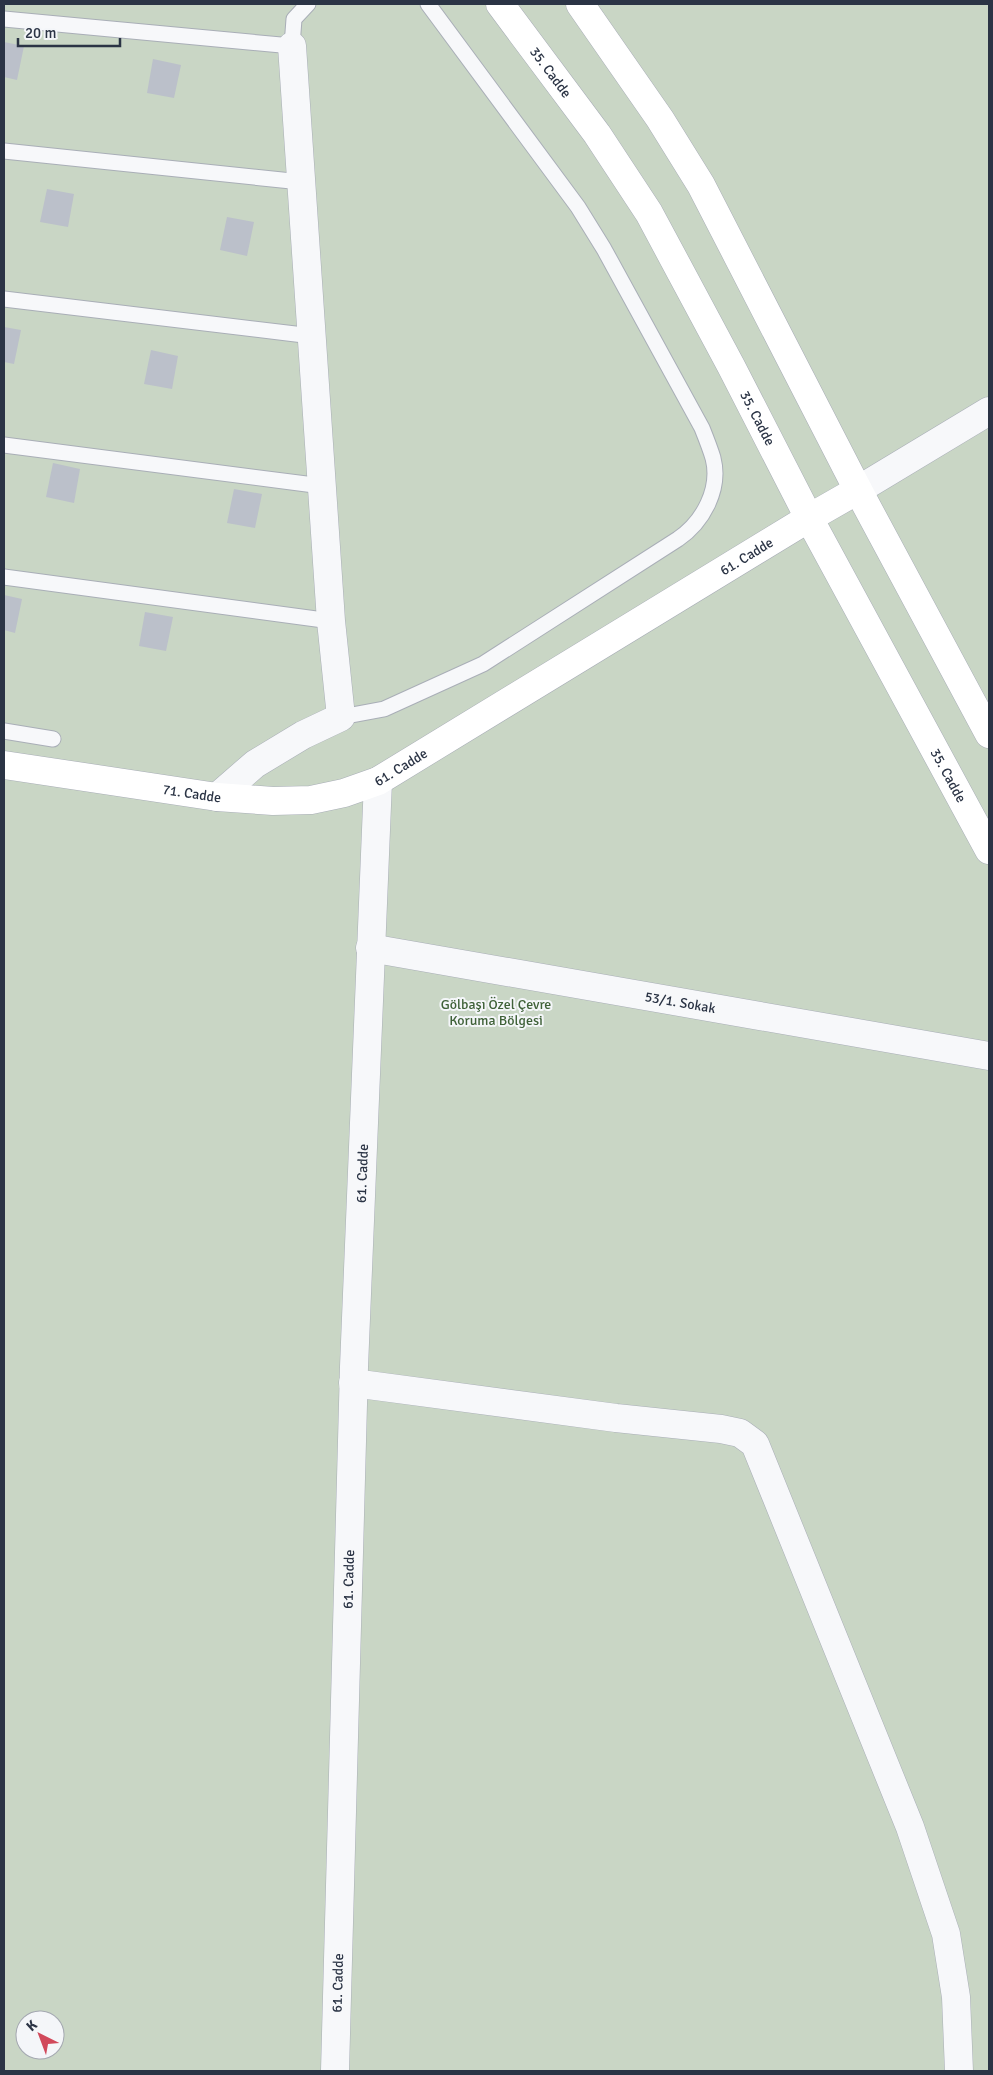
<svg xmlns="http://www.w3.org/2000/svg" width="993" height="2075" viewBox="0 0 993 2075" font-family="Signika,sans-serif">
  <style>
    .green { fill: #c9d6c5; fill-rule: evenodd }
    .building { fill: #bbc0ca }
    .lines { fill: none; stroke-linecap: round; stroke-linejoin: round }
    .lane-casing { stroke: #a9aeb7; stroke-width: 17 }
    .street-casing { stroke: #a9aeb7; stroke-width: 29 }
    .secondary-casing { stroke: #a9aeb7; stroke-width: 29 }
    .lane { stroke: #f7f8fa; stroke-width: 15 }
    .street { stroke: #f7f8fa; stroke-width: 28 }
    .secondary { stroke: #fff; stroke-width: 28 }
    .labels { text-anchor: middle; stroke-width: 4; stroke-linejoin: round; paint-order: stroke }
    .street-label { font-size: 14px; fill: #2b3445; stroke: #f4f6f9 }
    .park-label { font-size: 14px; fill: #3f6138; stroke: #f4f6f9 }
  </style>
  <rect width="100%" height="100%" fill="#e4e7ec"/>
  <!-- green -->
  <path class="green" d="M4 4H989V2071H4ZM25 2020H55V2050H25Z"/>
  <!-- building -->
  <g class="building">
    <path d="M4 42 24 46 17 80 4 77Z"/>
    <path d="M153 59 181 65 174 98 147 93Z"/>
    <path d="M47 189 74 194 68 227 40 222Z"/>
    <path d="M227 217 254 222 247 256 220 250Z"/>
    <path d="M4 327 21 330 14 364 4 362Z"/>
    <path d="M151 350 178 356 172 389 144 384Z"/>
    <path d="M53 463 80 469 74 503 46 497Z"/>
    <path d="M234 489 262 494 255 528 227 523Z"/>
    <path d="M4 595 22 599 15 633 4 630Z"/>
    <path d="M145 612 173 617 166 651 139 646Z"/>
  </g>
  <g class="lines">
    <!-- lane casing -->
    <g class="lane-casing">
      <g id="lane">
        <path d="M4 19 292 46 294 19 308 4"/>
        <path d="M4 151 301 182"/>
        <path d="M4 299 312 336"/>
        <path d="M4 445 322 486"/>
        <path d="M4 577 331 621"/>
        <path d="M341 717 384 709 483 664 678 539C703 522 721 489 713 458 710 448 706 438 702 428L604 249 578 207 428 4"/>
        <path d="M4 731 53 739"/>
      </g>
    </g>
    <!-- street casing -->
    <g class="street-casing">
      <g id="street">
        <path d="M858 490 989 411"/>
        <path d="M217 797 255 764 303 735 341 717 331 621 292 46"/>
        <path id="s1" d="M370 948 989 1056"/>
        <path d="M353 1383 616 1418 721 1429 740 1433 755 1444 910 1827 946 1934 956 1997 959 2071"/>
        <path id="s2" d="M335 2071 354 1367 378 781"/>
      </g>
    </g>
    <!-- secondary casing -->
    <g class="secondary-casing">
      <g id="secondary">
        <path id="s3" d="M500 4 597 134 649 213 731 366 809 518 989 850"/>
        <path d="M580 4 660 119 701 185 858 490 989 734"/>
        <path id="s4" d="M4 765 217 797 273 801 311 800 344 793 378 781 809 518 858 490"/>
      </g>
    </g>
    <!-- lane -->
    <use href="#lane" class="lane"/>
    <!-- street -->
    <use href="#street" class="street"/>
    <!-- secondary -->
    <use href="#secondary" class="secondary"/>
  </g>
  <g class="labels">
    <!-- street labels -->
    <g class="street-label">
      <text dy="5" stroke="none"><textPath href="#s3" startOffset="85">35. Cadde</textPath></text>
      <text dy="5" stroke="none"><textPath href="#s3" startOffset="489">35. Cadde</textPath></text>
      <text dy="5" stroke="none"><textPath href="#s4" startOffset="811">61. Cadde</textPath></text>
      <text dy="5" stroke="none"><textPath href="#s4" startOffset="406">61. Cadde</textPath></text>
      <text dy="5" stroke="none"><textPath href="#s3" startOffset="894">35. Cadde</textPath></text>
      <text dy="5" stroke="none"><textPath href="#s4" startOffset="190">71. Cadde</textPath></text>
      <text dy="5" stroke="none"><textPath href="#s1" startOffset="315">53/1. Sokak</textPath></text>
      <text dy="5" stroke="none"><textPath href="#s2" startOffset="898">61. Cadde</textPath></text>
      <text dy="5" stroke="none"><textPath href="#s2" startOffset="492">61. Cadde</textPath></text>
      <text dy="5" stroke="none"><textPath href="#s2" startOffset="88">61. Cadde</textPath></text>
    </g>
    <!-- park labels -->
    <g class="park-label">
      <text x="496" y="1009">Gölbaşı Özel Çevre<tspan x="496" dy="16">Koruma Bölgesi</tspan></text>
    </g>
  </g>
  <!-- border -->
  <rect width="993" height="2075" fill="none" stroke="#2b3445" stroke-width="10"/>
  <!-- north arrow -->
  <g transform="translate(40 2035) rotate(318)"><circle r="24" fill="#f4f6f9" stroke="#a4a8b1"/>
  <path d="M0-4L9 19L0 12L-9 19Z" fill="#d1495b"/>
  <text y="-8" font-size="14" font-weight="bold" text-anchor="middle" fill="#2b3445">K</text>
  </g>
  <!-- scale -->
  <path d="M18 38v8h102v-8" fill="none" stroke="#2b3445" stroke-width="2.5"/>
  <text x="25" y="38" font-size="15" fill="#2b3445" stroke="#f4f6f9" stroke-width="4" paint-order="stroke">20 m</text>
</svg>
